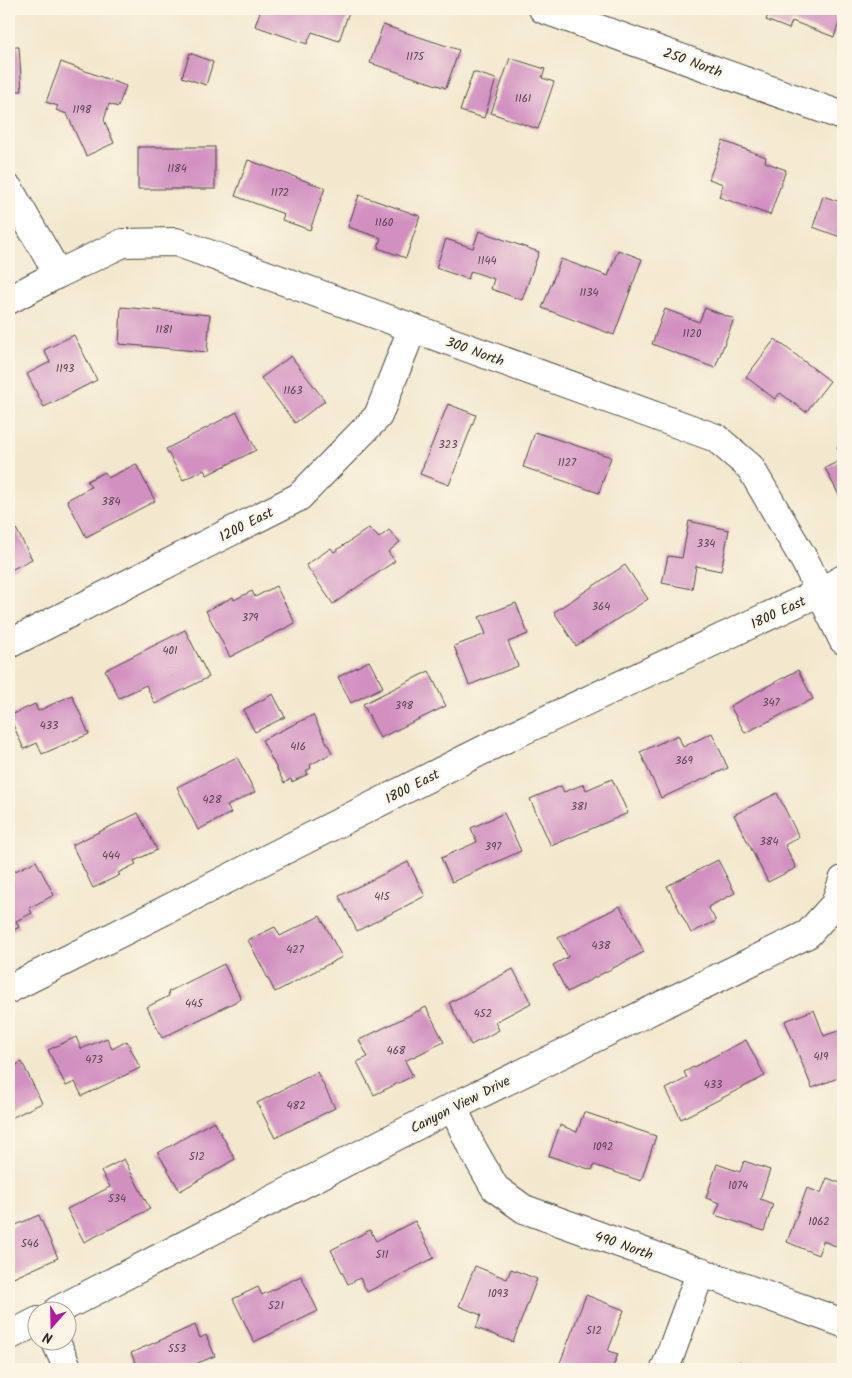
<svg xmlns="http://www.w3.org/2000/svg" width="852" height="1378" viewBox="0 0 852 1378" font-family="Kalam,sans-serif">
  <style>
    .building { fill: #d290c1 }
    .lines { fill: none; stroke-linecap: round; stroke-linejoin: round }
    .minor-casing { stroke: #494743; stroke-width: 30 }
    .minor { stroke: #fff; stroke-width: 28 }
    .labels { text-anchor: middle; stroke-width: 4; stroke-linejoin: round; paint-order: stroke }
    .number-label { font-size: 11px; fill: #554450 }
    .street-label { font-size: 14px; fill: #2b2b2b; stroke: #fcf5e5 }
  </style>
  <rect width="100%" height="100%" fill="#fcf5e5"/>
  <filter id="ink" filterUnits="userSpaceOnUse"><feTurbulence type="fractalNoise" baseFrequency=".02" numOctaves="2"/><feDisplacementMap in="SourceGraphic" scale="10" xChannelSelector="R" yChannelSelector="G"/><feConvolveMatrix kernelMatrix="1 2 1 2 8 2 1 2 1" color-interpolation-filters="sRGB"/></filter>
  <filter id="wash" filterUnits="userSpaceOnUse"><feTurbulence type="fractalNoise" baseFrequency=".0096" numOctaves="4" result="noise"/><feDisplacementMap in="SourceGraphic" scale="20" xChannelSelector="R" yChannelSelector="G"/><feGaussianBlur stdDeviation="1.12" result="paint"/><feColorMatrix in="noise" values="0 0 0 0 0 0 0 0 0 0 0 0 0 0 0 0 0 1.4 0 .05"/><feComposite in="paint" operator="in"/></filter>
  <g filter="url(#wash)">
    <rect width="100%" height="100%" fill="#f2e8cd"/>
    <g id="blocks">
      <!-- building -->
      <g class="building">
        <path d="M261 9H350L339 41 312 32 307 44 255 26Z"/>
        <path d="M770 9H843V12L834 37 792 21 789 29 766 20Z"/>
        <path d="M383 25 459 50 446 88 370 63Z"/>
        <path d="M9 47H19L22 91H9Z"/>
        <path d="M190 53 213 62 206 85 182 77Z"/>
        <path d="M510 58 545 69 542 78 554 82 538 129 491 113Z"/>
        <path d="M61 62 126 86 118 107 109 104 104 120 114 143 86 156 67 114 56 110 58 106 46 102Z"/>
        <path d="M473 72 496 79 484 118 460 111Z"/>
        <path d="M723 141 766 157 765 162 786 170 770 215 719 197 723 184 709 179Z"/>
        <rect x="138" y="147" width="77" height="42"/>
        <path d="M248 160 325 188 310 230 282 220 284 214 235 196Z"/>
        <path d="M359 195 420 216 406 258 378 248 381 238 348 227Z"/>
        <path d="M823 196 843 203V238L813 227Z"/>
        <path d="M479 231 539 252 522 300 491 289 494 279 471 271 468 279 436 268 446 239 473 248Z"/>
        <path d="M618 250 642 259 614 335 542 308 561 259 608 276Z"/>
        <path d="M121 307 210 315 207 352 119 344Z"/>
        <path d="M705 308 734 319 715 368 652 344 665 309 699 322Z"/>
        <path d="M74 335 97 380 44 407 27 374 50 362 44 350Z"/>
        <path d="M775 339 830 381 806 412 780 393 775 399 746 377Z"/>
        <path d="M291 356 325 401 295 423 261 378Z"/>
        <path d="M448 404 476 415 449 485 420 474Z"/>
        <path d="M237 412 256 450 207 475 204 470 183 480 166 449Z"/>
        <path d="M535 432 611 457 599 493 523 467Z"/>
        <path d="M843 443V503L825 468 843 459 837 447Z"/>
        <path d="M136 464 155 501 86 537 67 500 91 487 87 481 105 472 108 478Z"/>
        <path d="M689 521 729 530 721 571 696 566 692 589 662 583 668 556 682 558Z"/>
        <path d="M14 525 32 559 9 571V528Z"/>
        <path d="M369 528 379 538 389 530 400 542 388 552 395 561 333 604 306 565 331 548 334 552Z"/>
        <path d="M625 565 648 599 576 646 554 612Z"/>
        <path d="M276 586 295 623 230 657 206 611 233 597 234 600 252 591 255 597Z"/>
        <path d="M516 603 528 634 508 642 518 666 469 685 454 646 486 634 479 617Z"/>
        <path d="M185 630 209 677 155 704 146 685 119 698 105 670Z"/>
        <path d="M369 661 383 687 351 703 338 677Z"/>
        <path d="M798 670 813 699 745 733 730 706Z"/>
        <path d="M429 671 446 706 380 738 363 704Z"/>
        <path d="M273 694 285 717 255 732 243 710Z"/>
        <path d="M72 695 89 734 42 754 37 743 24 749 9 716 35 704 38 711Z"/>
        <path d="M313 715 332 753 310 765 311 768 306 771 308 774 292 782 291 779 284 783 262 740Z"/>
        <path d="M712 733 728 768 661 798 640 752 678 735 683 747Z"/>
        <path d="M237 757 255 792 227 806 231 813 198 830 177 787Z"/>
        <path d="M612 779 628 813 551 846 530 799 561 786 564 792 584 784 586 790Z"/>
        <path d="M777 793 799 837 785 845 796 868 768 882 734 815Z"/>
        <path d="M138 813 157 850 134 861 136 864 118 873 120 875 93 888 72 845Z"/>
        <path d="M504 813 521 851 452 882 441 858 477 842 471 828Z"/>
        <path d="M718 860 735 893 708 907 716 921 691 933 667 886Z"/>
        <path d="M36 861 54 895 29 908 32 913 16 921 19 927 9 933V874Z"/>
        <path d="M408 862 425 896 357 931 339 896Z"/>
        <path d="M620 906 644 952 567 992 553 965 568 957 558 938Z"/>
        <path d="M320 916 342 957 275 992 248 940 275 927 280 936Z"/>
        <path d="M224 964 241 999 162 1038 147 1007 169 996 168 992Z"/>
        <path d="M513 969 531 1003 495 1022 499 1030 471 1045 449 1003Z"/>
        <path d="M426 1007 444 1042 405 1061 413 1076 374 1095 357 1062 368 1057 359 1040Z"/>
        <path d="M814 1010 824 1036 843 1029V1076L812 1088 785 1021Z"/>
        <path d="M76 1037 81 1049 107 1038 112 1049 127 1041 140 1068 82 1096 75 1082 66 1086 48 1050Z"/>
        <path d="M746 1040 765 1076 681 1119 666 1089 687 1078 684 1072Z"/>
        <path d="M22 1062 42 1103 9 1119V1069Z"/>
        <path d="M317 1072 335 1108 275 1138 257 1103Z"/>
        <path d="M584 1112 656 1136 641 1181 594 1165 592 1170 549 1156 560 1125 577 1132Z"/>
        <path d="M214 1121 235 1159 180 1191 158 1153Z"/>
        <path d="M124 1159 150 1209 84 1242 67 1209 110 1187 101 1171Z"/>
        <path d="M744 1161 770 1170 760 1199 773 1204 764 1231 715 1215 720 1203 706 1198 717 1164 740 1172Z"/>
        <path d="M827 1178 843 1184 839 1199 843 1201V1249L823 1241 818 1255 787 1242 807 1188 821 1193Z"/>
        <path d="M39 1215 58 1258 9 1280V1228Z"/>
        <path d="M415 1221 434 1258 367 1292 360 1278 348 1284 331 1250 370 1230 376 1241Z"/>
        <path d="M475 1266 507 1279 511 1269 537 1279 513 1342 476 1328 481 1315 459 1306Z"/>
        <path d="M301 1276 318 1311 254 1342 233 1299 258 1287 262 1295Z"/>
        <path d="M586 1295 624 1310 608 1351 618 1354 612 1369H577L560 1363Z"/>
        <path d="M195 1325 200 1338 206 1335 215 1356 183 1369H138L131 1353Z"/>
        <path d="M739 1362 759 1369H737Z"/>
      </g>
    </g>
  </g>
  <g filter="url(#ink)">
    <use href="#blocks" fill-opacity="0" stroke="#494743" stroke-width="1"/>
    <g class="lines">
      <!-- minor casing -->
      <g class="minor-casing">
        <g id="minor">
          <path d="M543 9 843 116"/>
          <path d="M9 189 58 274"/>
          <path d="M9 300 58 274 123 243 176 242 716 438 750 467 806 563 843 640"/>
          <path d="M9 644 299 497 378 416 412 329"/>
          <path d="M9 989 507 738 820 592 843 579"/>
          <path d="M453 1107 471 1146 495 1188 524 1209 843 1323"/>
          <path d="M58 1310 453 1107 808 934 835 904 843 880"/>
          <path d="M9 1336 38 1321"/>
          <path d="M55 1340 68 1369"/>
          <path d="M665 1369 701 1271"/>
        </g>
      </g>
      <!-- minor -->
      <use href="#minor" class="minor"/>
    </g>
  </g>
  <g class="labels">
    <!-- number labels -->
    <g class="number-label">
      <text x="415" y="60">1175</text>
      <text x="523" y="102">1161</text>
      <text x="82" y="113">1198</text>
      <text x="177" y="172">1184</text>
      <text x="280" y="196">1172</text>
      <text x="384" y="226">1160</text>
      <text x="487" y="264">1144</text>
      <text x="589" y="296">1134</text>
      <text x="164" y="333">1181</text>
      <text x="692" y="337">1120</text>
      <text x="65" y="372">1193</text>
      <text x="293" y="394">1163</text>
      <text x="448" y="448">323</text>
      <text x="567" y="466">1127</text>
      <text x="111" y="505">384</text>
      <text x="706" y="547">334</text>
      <text x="601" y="610">364</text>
      <text x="250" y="621">379</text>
      <text x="170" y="654">401</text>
      <text x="771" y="706">347</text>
      <text x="404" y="709">398</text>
      <text x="49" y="729">433</text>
      <text x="298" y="750">416</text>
      <text x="684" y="764">369</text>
      <text x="212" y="803">428</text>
      <text x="579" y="810">381</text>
      <text x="769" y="845">384</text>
      <text x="493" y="850">397</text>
      <text x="111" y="859">444</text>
      <text x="382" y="900">415</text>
      <text x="601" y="949">438</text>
      <text x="295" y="953">427</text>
      <text x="194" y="1007">445</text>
      <text x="483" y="1017">452</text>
      <text x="396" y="1054">468</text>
      <text x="821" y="1060">419</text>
      <text x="94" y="1063">473</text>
      <text x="713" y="1088">433</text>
      <text x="296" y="1109">482</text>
      <text x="603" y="1150">1092</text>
      <text x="197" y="1160">512</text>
      <text x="738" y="1189">1074</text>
      <text x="117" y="1202">534</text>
      <text x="819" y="1225">1062</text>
      <text x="30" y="1247">546</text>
      <text x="382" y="1258">511</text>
      <text x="498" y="1297">1093</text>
      <text x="276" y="1309">521</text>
      <text x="594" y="1334">512</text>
      <text x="177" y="1352">553</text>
    </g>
    <!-- street labels -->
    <g class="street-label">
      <text transform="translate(693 62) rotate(20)" y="5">250 North</text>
      <text transform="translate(475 351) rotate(20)" y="5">300 North</text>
      <text transform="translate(246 524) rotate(-27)" y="5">1200 East</text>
      <text transform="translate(778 612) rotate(-25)" y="5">1800 East</text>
      <text transform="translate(412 786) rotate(-27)" y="5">1800 East</text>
      <text transform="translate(460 1104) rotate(-27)" y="5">Canyon View Drive</text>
      <text transform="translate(624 1245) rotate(19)" y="5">490 North</text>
    </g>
  </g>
  <!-- margin -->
  <rect width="852" height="1378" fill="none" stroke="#fcf5e5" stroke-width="30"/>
  <!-- north arrow -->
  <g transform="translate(52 1326) rotate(200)"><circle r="24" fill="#fcf5e5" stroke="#a8a49b"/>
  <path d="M0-4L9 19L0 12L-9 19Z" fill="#b5179e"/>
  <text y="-8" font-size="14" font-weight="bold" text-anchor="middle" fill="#2b2b2b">N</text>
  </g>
</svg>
